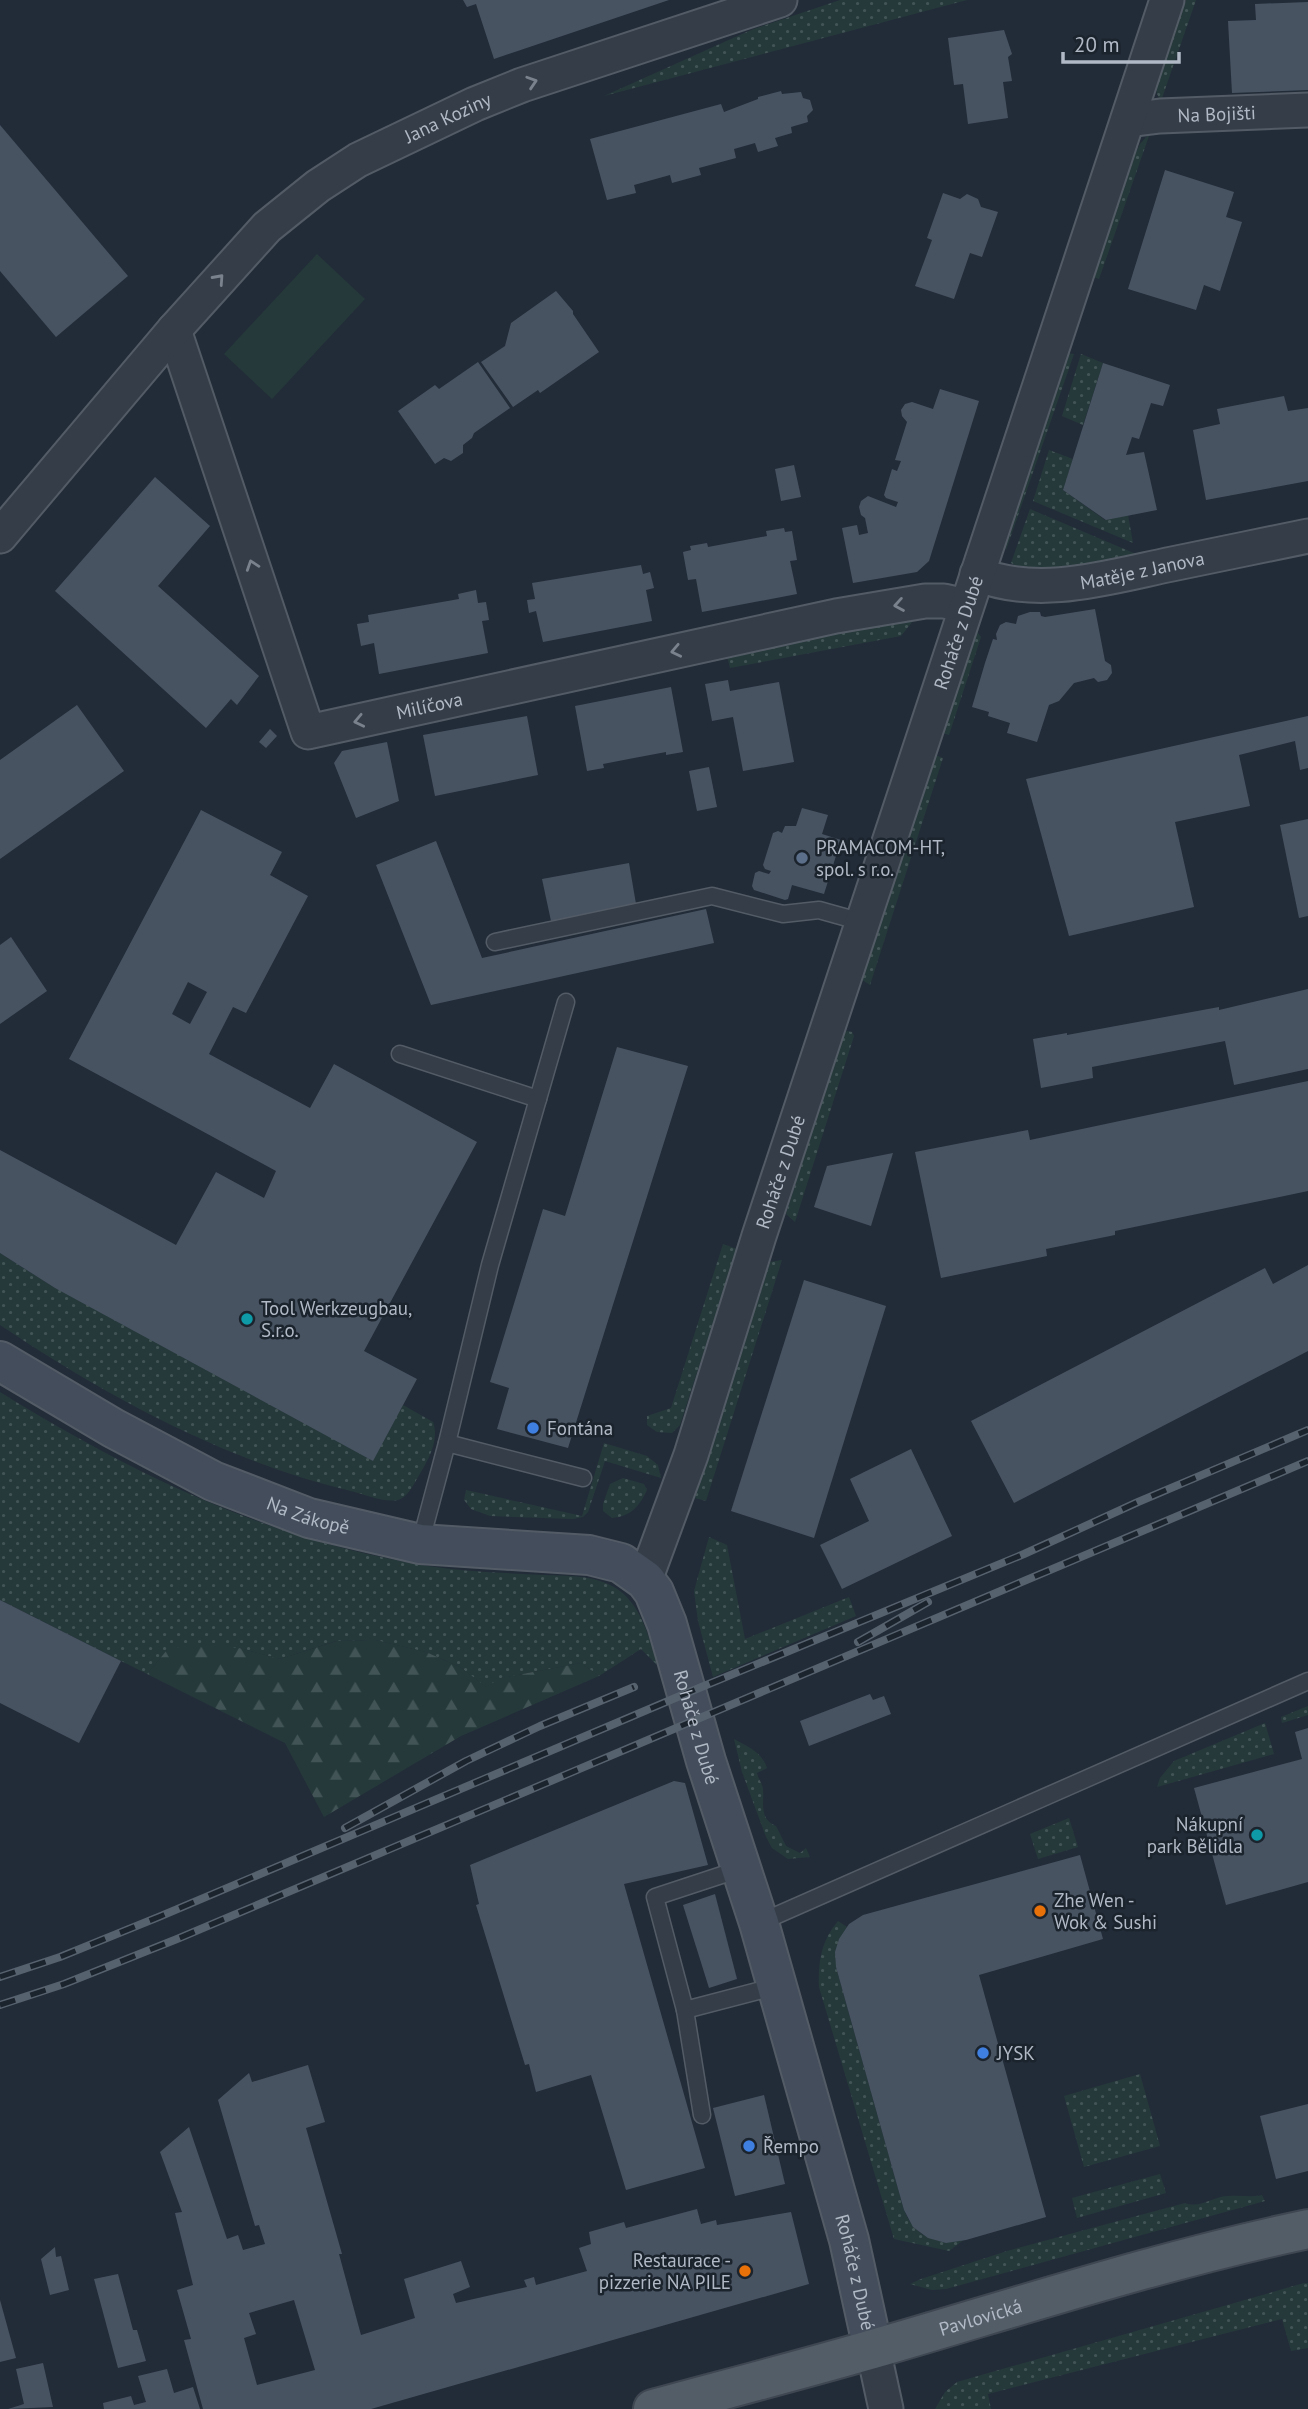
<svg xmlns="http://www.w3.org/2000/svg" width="1308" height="2409" viewBox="0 0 1308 2409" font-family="'PT Sans',sans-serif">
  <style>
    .grass { fill: url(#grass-dots) }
    .forest { fill: url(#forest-firs) }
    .pitch { fill: #25393a }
    .building { fill: #485362; fill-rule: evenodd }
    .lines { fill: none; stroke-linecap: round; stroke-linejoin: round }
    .lane-casing { stroke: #535c66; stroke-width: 19 }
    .street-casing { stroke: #535c66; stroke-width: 37 }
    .secondary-casing { stroke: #535c66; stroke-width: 42 }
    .primary-casing { stroke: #3e4752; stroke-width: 42 }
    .lane { stroke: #353e48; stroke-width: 16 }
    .street { stroke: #353e48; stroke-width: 33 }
    .secondary { stroke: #434d5b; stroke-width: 38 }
    .primary { stroke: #535d68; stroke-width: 38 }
    .rail-casing { stroke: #57626f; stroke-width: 8 }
    .rail { stroke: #1b232d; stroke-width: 5; stroke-dasharray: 16; stroke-linecap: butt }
    .oneway { stroke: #79828d }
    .service-dot { fill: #5c6f8a; stroke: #1b232d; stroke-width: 2.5 }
    .culture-dot { fill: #0f9aa8; stroke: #1b232d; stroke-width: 2.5 }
    .shop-dot { fill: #3f7fe0; stroke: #1b232d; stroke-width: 2.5 }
    .food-dot { fill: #e8710a; stroke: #1b232d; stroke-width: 2.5 }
    .labels { text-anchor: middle; stroke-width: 5; stroke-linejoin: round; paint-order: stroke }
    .street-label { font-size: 19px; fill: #b0b9c5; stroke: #1b232d }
    .poi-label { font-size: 19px; fill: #b0b9c5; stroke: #1b232d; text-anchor: start }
  </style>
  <defs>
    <pattern id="grass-dots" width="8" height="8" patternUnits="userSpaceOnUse" patternTransform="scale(1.75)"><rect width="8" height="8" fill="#25393a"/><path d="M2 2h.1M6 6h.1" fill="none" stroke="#425455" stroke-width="1.8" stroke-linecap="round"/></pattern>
    <pattern id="forest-firs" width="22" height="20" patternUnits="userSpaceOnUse" patternTransform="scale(1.75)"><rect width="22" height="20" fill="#25393a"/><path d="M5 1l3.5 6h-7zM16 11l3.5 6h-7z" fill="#425455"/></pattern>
  </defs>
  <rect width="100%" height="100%" fill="#222c38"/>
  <!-- grass -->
  <g class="grass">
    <path d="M840 0H967L604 96 751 30Z"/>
    <path d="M1186 0H1196L1161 101 1157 94 1156 87Z"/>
    <path d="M1150 133 1099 279 1091 276 1132 160 1140 144Z"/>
    <path d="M1066 353 1074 354 1006 550 1003 542Z"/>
    <path d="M1081 354 1103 363 1083 425 1062 416Z"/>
    <path d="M1049 450 1073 459 1063 490 1105 520 1128 515 1133 543 1033 501Z"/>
    <path d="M1030 509 1143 557C1113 562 1036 579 1011 563Z"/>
    <path d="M905 620 913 621 901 636 730 668 726 652Z"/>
    <path d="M974 628 981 637 949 735 939 732Z"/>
    <path d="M931 753 943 758 870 985 861 979Z"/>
    <path d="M847 1031 852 1032 854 1036 795 1222 786 1214 843 1033Z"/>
    <path d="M723 1244 737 1249 680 1425 672 1433 657 1432 647 1425V1416L671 1408Z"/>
    <path d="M0 1253 55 1288 403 1405 433 1422C439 1439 430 1457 421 1472 415 1481 409 1497 398 1500 384 1503 364 1494 351 1491 225 1461 106 1396 0 1325Z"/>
    <path d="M782 1260 706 1501 695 1498 770 1262Z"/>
    <path d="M0 1392C136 1476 269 1540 428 1566 466 1572 506 1573 544 1575 566 1576 592 1575 612 1586 641 1601 649 1638 658 1666L641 1649 599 1676 581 1663 502 1678 486 1687 460 1667 426 1652 375 1640 336 1641 280 1659 239 1648 167 1650 147 1674 0 1600Z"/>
    <path d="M604 1443 647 1456 658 1465 661 1478 605 1461 588 1512 583 1517 573 1519 490 1516 471 1509 464 1500 466 1490 582 1516Z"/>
    <path d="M623 1478 644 1484 647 1490C639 1507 631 1516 612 1518L603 1511V1504L610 1484Z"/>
    <path d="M709 1537 727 1545 745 1639 849 1597 856 1616 713 1677 698 1621 694 1591Z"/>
    <path d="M1308 1706V1715L1282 1723 1281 1717Z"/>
    <path d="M1265 1723 1274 1754 1157 1787 1160 1778 1174 1761Z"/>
    <path d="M734 1739C748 1747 762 1752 767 1768L757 1773C758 1779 763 1784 763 1790 764 1804 759 1819 776 1826L786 1846 800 1853 806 1848 810 1857 788 1859 772 1848 766 1837 742 1772Z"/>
    <path d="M1069 1818 1078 1847 1038 1859 1030 1834Z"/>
    <path d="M838 1921 847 1927 837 1946 836 1967 904 2210C914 2236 938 2247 965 2239L949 2251 894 2239 819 1987C818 1962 821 1941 838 1921Z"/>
    <path d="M1140 2074 1160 2146 1084 2167 1064 2096Z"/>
    <path d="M1160 2174 1166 2193 1077 2218 1072 2198Z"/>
    <path d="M1262 2195 1265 2201 946 2289 932 2290 910 2284 921 2279 1007 2251 1185 2203C1201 2209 1213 2196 1229 2196 1240 2195 1250 2198 1262 2195Z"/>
    <path d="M1304 2283H1308V2348L1291 2351 1282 2319 988 2394 991 2409H935L945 2392 957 2382Z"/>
  </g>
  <!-- forest -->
  <path class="forest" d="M375 1640 426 1652 460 1667 486 1687 501 1678 581 1663 599 1676 461 1736 324 1817 285 1743 147 1674 167 1650 191 1644 239 1648 280 1659 337 1641Z"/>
  <!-- pitch -->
  <path class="pitch" d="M317 254 365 299 272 399 224 354Z"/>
  <!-- building -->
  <g class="building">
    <path d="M463 0H669L494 59 476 4 467 7Z"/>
    <path d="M1308 2V90L1232 93 1228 21 1256 20 1255 4Z"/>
    <path d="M1004 30 1012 54 1008 57 1012 81 1003 82 1008 118 968 124 963 84 954 85 948 38Z"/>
    <path d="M781 91 782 94 801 92 803 98 810 100 813 110 807 116 808 122 791 127 792 133 775 138 778 146 758 152 755 143 734 149 736 158 699 168 701 175 672 183 670 175 634 185 636 193 607 200 590 139 721 104 724 112 758 99V97Z"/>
    <path d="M0 125 128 276 56 337 0 271Z"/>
    <path d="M1165 170 1234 192 1226 217 1242 222 1220 291 1204 285 1196 310 1128 289Z"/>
    <path d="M943 193 960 199 967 194 978 199 981 207 998 212 982 257 970 253 954 299 915 286 932 240 927 238Z"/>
    <path d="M556 291 573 311V314L599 352 540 393 538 390 513 407 481 362 505 346 511 323Z"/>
    <path d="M478 362 510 408 474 433 472 438 463 445V453L451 461 444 458 435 464 398 411 435 385 439 389Z"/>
    <path d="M1103 363 1170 385 1163 406 1151 403 1139 439 1132 437 1126 455 1144 452 1157 510 1106 520 1063 490Z"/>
    <path d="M940 389 979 401 929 561 917 572 853 583 842 528 857 525 859 535 868 533 865 518 861 515 859 507 861 501 868 496 896 507 898 502 886 498 884 495 892 469 897 471 901 461 895 460 907 422 902 416 901 410 905 404 912 402 933 409Z"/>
    <path d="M1284 396 1288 411 1308 408V481L1206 500 1193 430 1220 424 1217 409Z"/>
    <path d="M794 465 801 497 781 501 775 469Z"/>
    <path d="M155 477 210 526 158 586 259 676 237 705 231 699 206 728 55 591Z"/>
    <path d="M784 528 785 532 792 531 797 560 790 561 797 594 702 612 696 579 688 580 683 552 691 550 690 546 707 543 708 547 767 536 766 531Z"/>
    <path d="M641 565 643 574 650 572 654 588 646 590 652 621 543 642 536 611 529 613 527 600 535 599 532 583Z"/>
    <path d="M476 590 478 603 486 602 489 620 482 621 488 653 379 674 374 643 361 646 357 624 369 622 368 615 459 599 458 594Z"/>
    <path d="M1095 609 1105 661 1111 665 1112 673 1107 680 1098 682 1094 678 1074 683 1059 701 1049 705 1037 742 1007 733 1010 723 988 716 989 712 972 707 985 663 993 639 997 640 996 634 1000 625 1006 622 1016 624 1018 616 1030 612H1040L1041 616 1045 617Z"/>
    <path d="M728 680 730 691 779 682 794 762 743 771 733 717 712 721 705 684Z"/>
    <path d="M671 687 683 752 666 755V752L634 758 603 764 604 768 587 771 575 706Z"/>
    <path d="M77 705 124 771 0 859V760Z"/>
    <path d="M527 716 538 775 435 796 423 735Z"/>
    <path d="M1308 716V768L1300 770 1295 741 1239 755 1250 806 1175 822 1194 907 1069 936 1026 779Z"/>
    <path d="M270 729 277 736 266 748 259 742Z"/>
    <path d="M387 742 399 801 356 818 334 763 342 751Z"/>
    <path d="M709 767 717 807 697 811 689 771Z"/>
    <path d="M802 808 828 815 822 834 841 840 824 894 792 885 788 899 785 900 754 890 752 886 755 873 759 871 769 874 771 871 765 869 763 865 773 833 778 831 782 833 785 826H796Z"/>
    <path d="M201 810 282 852 270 875 308 896 246 1013 233 1007 209 1054 310 1108 334 1064 477 1142 364 1351 417 1379 373 1461 55 1288 0 1253V1150L176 1245 216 1172 264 1198 276 1171 69 1059ZM188 982 207 992 190 1024 172 1014Z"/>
    <path d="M1308 819V916L1299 918 1280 825Z"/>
    <path d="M436 841 482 958 706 909 714 943 431 1005 376 865Z"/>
    <path d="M629 863 636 904 551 921 542 879Z"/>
    <path d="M11 937 47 991 0 1024V945Z"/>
    <path d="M1308 989V1069L1234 1085 1225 1041 1092 1067 1093 1078 1041 1088 1033 1039 1067 1033V1035L1219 1007V1010Z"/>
    <path d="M617 1047 688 1066 568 1448 497 1429 509 1388 490 1382 543 1209 565 1216Z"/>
    <path d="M1308 1081V1191L1115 1231V1235L1046 1249 1047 1256 941 1278 915 1152 1028 1130 1030 1140Z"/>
    <path d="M893 1153 871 1226 814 1207 827 1166Z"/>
    <path d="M1308 1265V1351L1014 1503 971 1421 1265 1268 1273 1284Z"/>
    <path d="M804 1280 886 1306 814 1538 731 1511Z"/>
    <path d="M911 1449 952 1536 842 1589 820 1545 869 1521 850 1479Z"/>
    <path d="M0 1600 121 1661 79 1743 0 1703Z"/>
    <path d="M870 1694 873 1700 884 1696 891 1714 809 1746 800 1721Z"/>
    <path d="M1308 1728V1882L1226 1905 1194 1788 1302 1759 1295 1732Z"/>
    <path d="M674 1781 685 1783 708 1865 624 1884 705 2168 626 2190 591 2075 536 2092 529 2064 525 2065 476 1905 479 1904 470 1865Z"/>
    <path d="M1080 1855 1103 1939 979 1975 1046 2217 966 2240 946 2243 928 2238 913 2227 904 2210 836 1967 835 1952 839 1939 849 1924 863 1915Z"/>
    <path d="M715 1894 737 1979 709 1988 683 1905Z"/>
    <path d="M308 2065 325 2122 306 2128 342 2254H339L361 2335 415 2318 404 2279 461 2261 470 2287 453 2294 456 2303 527 2287 524 2280 534 2277 536 2285 587 2271 579 2248 591 2244 589 2232 624 2222 626 2228 697 2209 701 2224 716 2220 717 2225 791 2212 809 2284 371 2409H203L184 2340 191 2339 177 2290 193 2285 175 2213 182 2212 160 2152 189 2127 227 2239 238 2235 243 2250 265 2244 259 2225 255 2226 218 2100 249 2073 252 2082ZM294 2300 315 2370 257 2385 244 2338 256 2334 249 2313Z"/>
    <path d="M764 2095 785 2184 735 2196 713 2108Z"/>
    <path d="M1308 2104V2171L1276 2179 1260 2116Z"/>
    <path d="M55 2247 56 2257 61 2256 69 2290 50 2295 41 2259Z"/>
    <path d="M118 2274 133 2330H137L146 2361 118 2368 94 2279Z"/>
    <path d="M0 2300 16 2358 0 2362Z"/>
    <path d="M43 2363 53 2407 8 2409 24 2404 16 2369Z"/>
    <path d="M167 2369 174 2393 193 2387 200 2409H104L103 2403 131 2396 134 2405 146 2402 138 2376Z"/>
  </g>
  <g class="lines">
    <!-- lane casing -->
    <g class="lane-casing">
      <g id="lane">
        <path d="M495 942 712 896 783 914 819 910 862 922"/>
        <path d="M400 1054 538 1099"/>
        <path d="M447 1443 490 1265 566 1002"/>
        <path d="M420 1544 447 1443 583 1478"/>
        <path d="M740 1869 655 1897 685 2010 777 1986"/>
        <path d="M759 1923 1308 1681"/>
        <path d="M685 2010 702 2115"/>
      </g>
    </g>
    <!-- street casing -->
    <g class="street-casing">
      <g id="street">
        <path id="s1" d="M1128 120 1160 116 1308 110"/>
        <path id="s2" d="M174 330 308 732 836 616 925 601H944L966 606"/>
        <path id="s3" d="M0 536 174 330 267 227 318 186 358 160 475 104 522 85 780 0"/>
        <path id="s4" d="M977 574C1039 599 1109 577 1172 564 1217 555 1263 545 1308 536"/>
        <path id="s5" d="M645 1580 691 1455 759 1236 1167 0"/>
        <path d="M873 2349 886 2409"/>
      </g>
    </g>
    <!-- secondary casing -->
    <g class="secondary-casing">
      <g id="secondary">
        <path id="s6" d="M0 1361 113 1428 213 1481 309 1518 420 1544 589 1555 621 1563 645 1580 654 1592 667 1624 706 1761 759 1923 849 2240 873 2349"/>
      </g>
    </g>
    <!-- primary casing -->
    <g class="primary-casing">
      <g id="primary">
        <path id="s7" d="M653 2409C727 2389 800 2370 873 2349 1018 2307 1161 2260 1308 2229"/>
      </g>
    </g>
    <!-- lane -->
    <use href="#lane" class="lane"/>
    <!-- street -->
    <use href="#street" class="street"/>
    <!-- secondary -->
    <use href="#secondary" class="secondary"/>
    <!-- primary -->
    <use href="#primary" class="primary"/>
    <!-- rail casing -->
    <g class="rail-casing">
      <g id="rail">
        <path d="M858 1642 928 1602"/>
        <path d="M345 1828 466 1761 540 1726 634 1687"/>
        <path d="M0 1977 60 1957 161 1916 687 1693 1024 1554 1138 1502 1308 1430"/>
        <path d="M0 2005 64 1984 177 1939 1308 1461"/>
      </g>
    </g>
    <!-- rail -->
    <use href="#rail" class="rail"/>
  </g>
  <!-- one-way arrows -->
  <defs><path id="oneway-chevron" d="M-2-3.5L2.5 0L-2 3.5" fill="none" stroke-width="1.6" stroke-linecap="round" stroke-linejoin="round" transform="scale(1.75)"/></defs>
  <g class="oneway">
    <use href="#oneway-chevron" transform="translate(532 82) rotate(-18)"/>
    <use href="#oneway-chevron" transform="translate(219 279) rotate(-48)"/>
    <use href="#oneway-chevron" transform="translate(252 565) rotate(-109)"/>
    <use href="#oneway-chevron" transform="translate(899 605) rotate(170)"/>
    <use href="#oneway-chevron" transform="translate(676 651) rotate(168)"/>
    <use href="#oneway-chevron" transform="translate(359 721) rotate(168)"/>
  </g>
  <!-- markers -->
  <circle class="service-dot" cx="802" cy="858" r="7"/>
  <g class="culture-dot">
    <circle cx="247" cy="1319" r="7"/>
    <circle cx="1257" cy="1835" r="7"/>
  </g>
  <g class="shop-dot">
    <circle cx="533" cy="1428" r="7"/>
    <circle cx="983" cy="2053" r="7"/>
    <circle cx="749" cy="2146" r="7"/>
  </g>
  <g class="food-dot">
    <circle cx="1040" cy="1911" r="7"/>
    <circle cx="745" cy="2271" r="7"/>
  </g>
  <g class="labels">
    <!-- street labels -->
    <g class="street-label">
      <text dy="7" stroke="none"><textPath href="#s1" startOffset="89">Na Bojišti</textPath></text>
      <text dy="7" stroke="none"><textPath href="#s3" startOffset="621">Jana Koziny</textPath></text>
      <text dy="7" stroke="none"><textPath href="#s4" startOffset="168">Matěje z Janova</textPath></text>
      <text dy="7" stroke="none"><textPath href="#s5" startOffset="998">Roháče z Dubé</textPath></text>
      <text dy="7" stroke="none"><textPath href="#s2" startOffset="548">Milíčova</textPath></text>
      <text dy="7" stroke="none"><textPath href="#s5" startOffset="430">Roháče z Dubé</textPath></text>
      <text dy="7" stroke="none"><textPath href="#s6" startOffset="346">Na Zákopě</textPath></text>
      <text dy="7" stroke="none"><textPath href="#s6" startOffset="850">Roháče z Dubé</textPath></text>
      <text dy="7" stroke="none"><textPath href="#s6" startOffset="1418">Roháče z Dubé</textPath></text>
      <text dy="7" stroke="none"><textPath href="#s7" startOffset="340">Pavlovická</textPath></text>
    </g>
    <!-- poi labels -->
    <g class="poi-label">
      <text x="816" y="854">PRAMACOM-HT,<tspan x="816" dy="22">spol. s r.o.</tspan></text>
      <text x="261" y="1315">Tool Werkzeugbau,<tspan x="261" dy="22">S.r.o.</tspan></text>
      <text x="547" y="1435">Fontána</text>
      <text x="1243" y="1831" text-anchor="end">Nákupní<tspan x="1243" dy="22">park Bělidla</tspan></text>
      <text x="1054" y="1907">Zhe Wen -<tspan x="1054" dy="22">Wok &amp; Sushi</tspan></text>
      <text x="997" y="2060">JYSK</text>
      <text x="763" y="2153">Řempo</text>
      <text x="731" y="2267" text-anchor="end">Restaurace -<tspan x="731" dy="22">pizzerie NA PILE</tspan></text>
    </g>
  </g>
  <!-- scale -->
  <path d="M1063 52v10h116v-10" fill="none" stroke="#b0b9c5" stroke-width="3.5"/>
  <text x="1074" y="52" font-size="21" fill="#b0b9c5" stroke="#1b232d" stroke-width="5" paint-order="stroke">20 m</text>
</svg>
